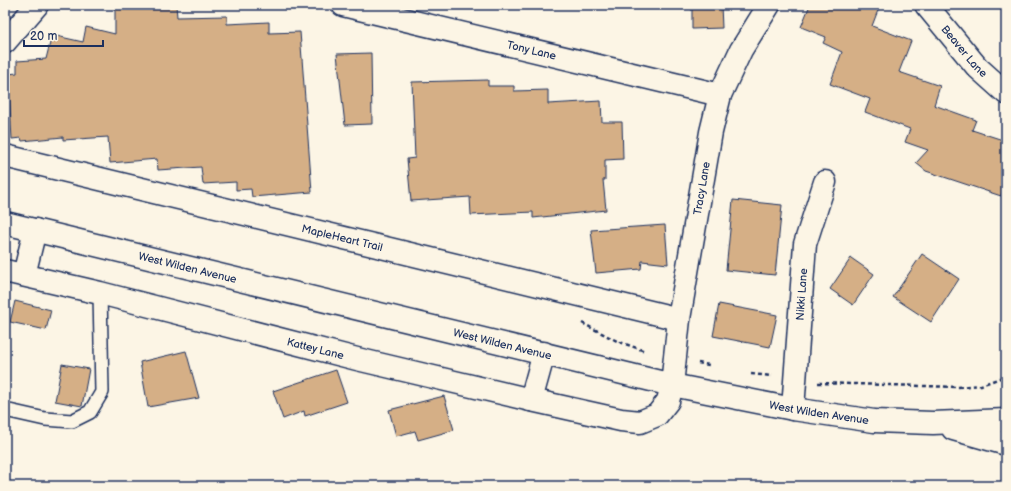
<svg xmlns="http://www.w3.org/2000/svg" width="1011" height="491" viewBox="0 0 1011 491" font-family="'Balsamiq Sans',sans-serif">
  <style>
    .building { fill: #d5af86; stroke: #1b2f5e }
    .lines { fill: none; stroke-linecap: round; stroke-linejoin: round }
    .service-casing { stroke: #1b2f5e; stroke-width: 16 }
    .minor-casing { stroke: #1b2f5e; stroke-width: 25 }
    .tertiary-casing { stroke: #1b2f5e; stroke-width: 25 }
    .path { stroke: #1b2f5e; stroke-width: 2.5; stroke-dasharray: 4 3; stroke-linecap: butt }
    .service { stroke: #fcf5e5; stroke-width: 13 }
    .minor { stroke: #fcf5e5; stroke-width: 22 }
    .tertiary { stroke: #fcf5e5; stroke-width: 22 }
    .labels { text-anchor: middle; stroke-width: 4; stroke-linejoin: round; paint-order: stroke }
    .street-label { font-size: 11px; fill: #1b2f5e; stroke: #fcf5e5 }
  </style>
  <rect width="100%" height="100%" fill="#fcf5e5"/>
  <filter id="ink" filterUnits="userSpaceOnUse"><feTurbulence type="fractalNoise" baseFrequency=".025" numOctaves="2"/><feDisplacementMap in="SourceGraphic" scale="8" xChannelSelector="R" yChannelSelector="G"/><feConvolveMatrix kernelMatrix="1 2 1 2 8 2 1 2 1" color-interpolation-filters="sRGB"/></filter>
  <g filter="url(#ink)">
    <!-- building -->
    <g class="building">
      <path d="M115 5H176L177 17 227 16V24L269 22V33L300 32 312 192 252 197 251 189 236 190V182L203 184 201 167 158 170 157 159 110 163 108 137 63 140V137L22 141 21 138 12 139 8 74 17 73V61L46 59 52 35 83 42 86 27 115 34Z"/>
      <path d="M692 5H721L722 28 692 29Z"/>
      <path d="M810 5H880L872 26 911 41 899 72 940 86 934 105 976 120 972 130 1006 141V181L1001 196 926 171 916 163 928 150 905 142 910 129 865 112 870 99 830 84 842 52 823 43 826 37 801 27Z"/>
      <path d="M371 53 372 124 345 125 337 54Z"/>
      <path d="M488 80V86H514V91L548 90V104L601 101 602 122H622L623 159 605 160V180H603L606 210 533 218V212L471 215 470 197 411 201 407 159 415 158 412 82Z"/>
      <path d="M733 200 782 205 775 275 726 270Z"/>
      <path d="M665 225 668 264 642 261 641 269 596 273 591 230Z"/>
      <path d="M922 254 959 279 931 322 893 297Z"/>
      <path d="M851 258 874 274 853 305 830 289Z"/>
      <path d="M15 301 51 310 46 330 10 322Z"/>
      <path d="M719 304 777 315 770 347 713 336Z"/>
      <path d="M186 351 199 398 148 407 140 362Z"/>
      <path d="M62 364 89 369 82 406 55 401Z"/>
      <path d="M336 370 347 402 305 416 304 411 283 419 273 391Z"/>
      <path d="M444 396 454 430 418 440 415 431 396 436 389 410Z"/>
    </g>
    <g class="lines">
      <!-- service casing -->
      <g class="service-casing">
        <path id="service" d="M5 410 45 419 72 421 90 412 102 392 100 293"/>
      </g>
      <!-- minor casing -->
      <g class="minor-casing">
        <g id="minor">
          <path id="s1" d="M343 5 720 95"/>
          <path id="s2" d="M926 5 977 67 1006 93"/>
          <path d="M5 42 37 5"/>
          <path id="s3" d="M5 156 679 319"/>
          <path id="s4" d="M5 271 100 293 357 359 531 400 544 353"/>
          <path d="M24 275 35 230"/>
          <path id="s5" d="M531 400 621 420 640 422 657 415 668 401 672 385 679 319 711 132 720 95 741 50 769 5"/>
          <path id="s6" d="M793 409 805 244 825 182"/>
        </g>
      </g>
      <!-- tertiary casing -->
      <g class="tertiary-casing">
        <g id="tertiary">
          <path id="s7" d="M5 223 672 385 793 409 874 421 933 423 1006 420"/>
          <path d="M953 429 1006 444"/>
        </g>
      </g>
      <!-- path -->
      <g class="path">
        <path d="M582 323 617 341 645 351"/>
        <path d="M698 363 709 365"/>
        <path d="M751 374 772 376"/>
        <path d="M818 383 958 387 981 385 1006 376"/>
      </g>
      <!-- service -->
      <use href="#service" class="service"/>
      <!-- minor -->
      <use href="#minor" class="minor"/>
      <!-- tertiary -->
      <use href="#tertiary" class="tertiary"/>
    </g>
  </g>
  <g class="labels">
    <!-- street labels -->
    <g class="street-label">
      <text dy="4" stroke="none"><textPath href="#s1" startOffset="194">Tony Lane</textPath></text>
      <text dy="4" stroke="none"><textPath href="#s2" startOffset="60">Beaver Lane</textPath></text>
      <text dy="4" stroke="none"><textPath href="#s5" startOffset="363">Tracy Lane</textPath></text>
      <text dy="4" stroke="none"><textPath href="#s3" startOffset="347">MapleHeart Trail</textPath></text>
      <text dy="4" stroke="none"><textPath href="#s7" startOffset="188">West Wilden Avenue</textPath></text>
      <text dy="4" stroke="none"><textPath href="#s6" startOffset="115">Nikki Lane</textPath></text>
      <text dy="4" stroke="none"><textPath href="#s7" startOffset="512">West Wilden Avenue</textPath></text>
      <text dy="4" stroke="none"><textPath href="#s4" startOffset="320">Kattey Lane</textPath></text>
      <text dy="4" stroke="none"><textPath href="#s7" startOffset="836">West Wilden Avenue</textPath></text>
    </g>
  </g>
  <!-- margin -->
  <rect width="1011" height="491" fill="none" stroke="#fcf5e5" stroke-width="20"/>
  <rect x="10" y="10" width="991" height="471" fill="none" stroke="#1b2f5e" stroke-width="1.5" filter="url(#ink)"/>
  <!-- scale -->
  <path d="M24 40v6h79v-6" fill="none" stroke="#1b2f5e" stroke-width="2"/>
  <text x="30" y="40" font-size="12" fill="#1b2f5e" stroke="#fcf5e5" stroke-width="3" paint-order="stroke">20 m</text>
</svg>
